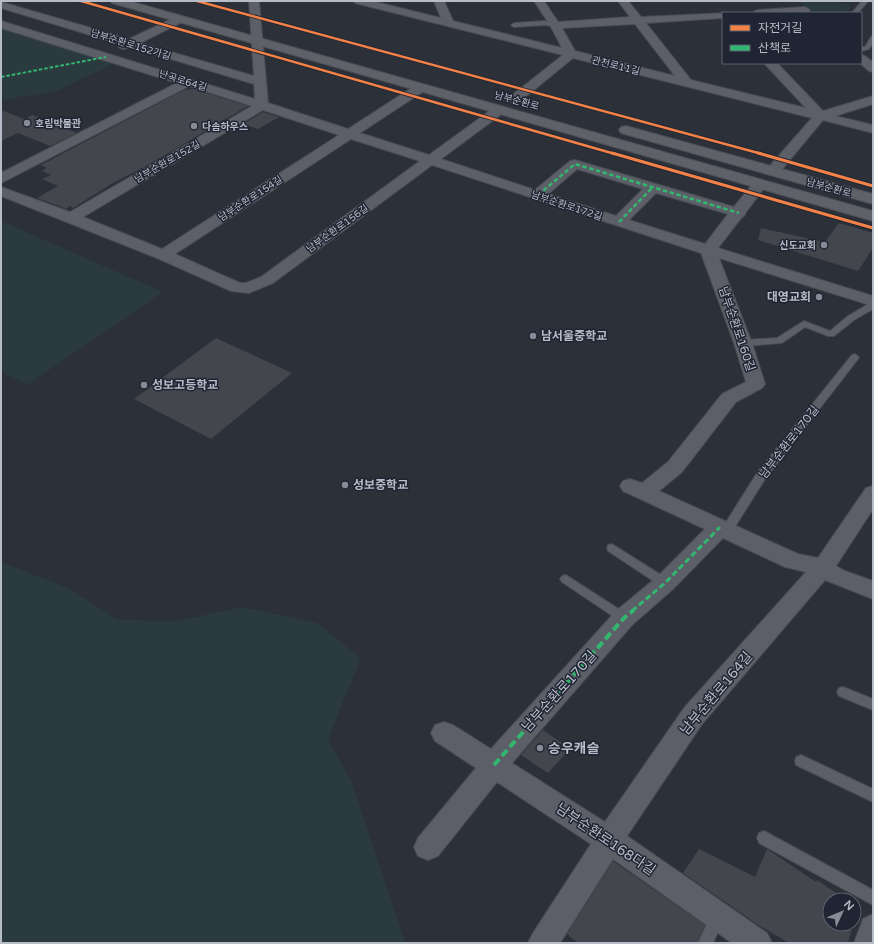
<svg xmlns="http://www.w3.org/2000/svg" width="874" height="944" viewBox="0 0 874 944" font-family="'Varela Round','Noto Sans KR',sans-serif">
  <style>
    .green { fill: #2a3a3f }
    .building { fill: #43464d }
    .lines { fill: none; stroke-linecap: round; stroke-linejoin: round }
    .service-casing { stroke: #484b52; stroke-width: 2 }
    .minor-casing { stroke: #484b52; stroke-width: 2 }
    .primary-casing { stroke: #4a4d56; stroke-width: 2 }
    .service { fill: #5c5f67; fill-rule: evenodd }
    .minor { fill: #5c5f67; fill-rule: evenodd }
    .primary { fill: #5f6168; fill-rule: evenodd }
    .quiet-far3 { stroke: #33b770; stroke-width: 2; stroke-dasharray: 3.5 2; stroke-linecap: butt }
    .quiet-far2 { stroke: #33b770; stroke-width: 2.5; stroke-dasharray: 4.5 2.5; stroke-linecap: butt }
    .quiet-far1 { stroke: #33b770; stroke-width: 3; stroke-dasharray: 6 3; stroke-linecap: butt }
    .quiet { stroke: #33b770; stroke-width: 4; stroke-dasharray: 8 4; stroke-linecap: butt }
    .cycleway-far1-casing { stroke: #202533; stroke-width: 4 }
    .cycleway-casing { stroke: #202533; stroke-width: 5 }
    .cycleway-far1 { stroke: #f48246; stroke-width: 2.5 }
    .cycleway { stroke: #f48246; stroke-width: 3 }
    .poi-dot { fill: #868b97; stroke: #202533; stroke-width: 1.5 }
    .labels { text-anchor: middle; stroke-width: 3; stroke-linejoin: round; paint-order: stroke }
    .far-street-label { font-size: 10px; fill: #b7bcc9; stroke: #202533 }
    .far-poi-label { font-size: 10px; font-weight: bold; fill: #b7bcc9; stroke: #202533; text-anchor: start }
    .poi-label { font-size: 12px; font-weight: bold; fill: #b7bcc9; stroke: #202533; text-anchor: start }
    .street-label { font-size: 12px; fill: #b7bcc9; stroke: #202533 }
    .near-street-label { font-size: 14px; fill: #b7bcc9; stroke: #202533 }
    .near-poi-label { font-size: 14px; font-weight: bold; fill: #b7bcc9; stroke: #202533; text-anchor: start }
  </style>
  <rect width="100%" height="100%" fill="#2c3039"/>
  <!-- green -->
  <g class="green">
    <path d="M830 1 852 5 847 13H813L800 2Z"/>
    <path d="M1 28 112 62 111 65 56 91 1 100Z"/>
    <path d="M1 221 163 292 27 385 1 371Z"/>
    <path d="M1 562 68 588 116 619 172 622 242 607 317 623 361 658 328 739 351 781 405 943H1Z"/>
  </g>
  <!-- building -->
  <g class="building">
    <path d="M194 89 248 106 146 166 113 183 73 208 70 206 66 209 62 207 37 198 58 186 42 179 51 175 42 171 47 168 41 165 184 90Z"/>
    <path d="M1 110 24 119 32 115 77 133 50 146 18 133 1 141Z"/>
    <path d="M263 112 279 117 258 129 243 124Z"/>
    <path d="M839 223 873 233V248L858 271 758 240 761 228 825 242Z"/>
    <path d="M216 338 292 373 211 439 134 399Z"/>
    <path d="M543 730 570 749 548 773 521 755Z"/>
    <path d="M699 849 755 877 767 849 816 882 817 880 847 900H830V924H853L848 943H789L757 924 683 873Z"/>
    <path d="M613 861 705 925 697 943H578L567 934Z"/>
  </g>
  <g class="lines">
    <!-- service casing -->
    <g class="service-casing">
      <g id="service">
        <path d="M862 1H868L858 13H852Z"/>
        <path d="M545 21 558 25 555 27 545 25 514 27 511 25 514 23Z"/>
        <path d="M873 36V43L869 49 861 51V47H865L871 37Z"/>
        <path d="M870 303H873V309L854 320 834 336H828L805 327 782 343 743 346 739 343 743 340 777 338 804 321 830 331 848 316Z"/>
        <path d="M855 354 859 357 858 359 765 479 731 533H723L722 530 723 527 757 473 852 355Z"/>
        <path d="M612 544 669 580 671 583 669 586 665 587 661 586 608 551 607 548 608 545Z"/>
        <path d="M566 575 628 615 630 618 628 621 624 623 620 621 562 582 560 579 562 576Z"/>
        <path d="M843 687 873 699V710L839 696 837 692 839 688Z"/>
        <path d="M801 755 873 789V802L796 765 795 761 796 757Z"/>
        <path d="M764 831 873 890V905L759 843 757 838 759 833Z"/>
        <path d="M717 911 722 913 724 918 713 943H698L712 913Z"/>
      </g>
    </g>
    <!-- minor casing -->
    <g class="minor-casing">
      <g id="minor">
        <path d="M249 1H259L268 103 348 129 416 85H424L426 88 424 91 360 133 429 155 495 107H503L505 110 503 113 441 159 535 190 570 161 575 160 734 207 755 181 760 180 765 181 767 184 765 187 746 212 744 216 742 217 718 248 873 296V306L719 258 752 343 765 384 762 388 736 402 682 472 659 491 798 554 818 558 866 488 873 486V509L836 566 845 571 873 581V599L825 580 702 724 627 836 767 933 772 943H732L613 859 560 943H528L533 933 591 844 497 782 438 856 428 860 418 856 414 847 418 838 476 768 435 741 431 733 435 725 444 722 453 725 491 749 616 611 657 577 705 529 623 491 620 486 623 481 630 479 642 483 668 462 722 394 746 382 734 343 701 253 432 165 273 283 249 293 231 291 157 258 1 196V187L70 212 252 106 189 86 1 183V173L177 83 1 28V21L255 99 254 84 131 47 124 49 120 48 118 46 120 44 1 8V2L129 39 176 17H184L185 19 184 21 140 43 254 76ZM263 110 339 135 162 249 83 217ZM351 139 420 161 261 277 246 283H240L175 254ZM577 169 643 189 616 216 548 194ZM656 193 728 214 705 244 629 220ZM723 538 785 567 806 572 684 708 605 822 512 763 632 625 673 589Z"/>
        <path d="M354 1H372L441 18 434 1H444L453 21 562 48 550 25 534 1H544L558 22 630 17 618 1H628L641 17 727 13H723V18L646 23 691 80 806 108 764 63H777L823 111 873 96V104L835 116 873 125V133L823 120 778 174 773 175 768 174 766 171 768 168 812 118 573 58 519 102H511L509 99 511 96 563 55 355 3ZM635 24 675 76 575 51 562 28Z"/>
        <path d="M805 7 810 10 809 12 752 13 757 10Z"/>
        <path d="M861 55 865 56 873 62V72L869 71 860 63Z"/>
        <path d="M873 914V943H854L863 919Z"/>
      </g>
    </g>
    <!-- primary casing -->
    <g class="primary-casing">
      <g id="primary">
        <path d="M110 1H129L873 211V221L112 3Z"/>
        <path d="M626 126 873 194V204L621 133 619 130 621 127Z"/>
      </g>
    </g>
    <!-- service -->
    <use href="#service" class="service"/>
    <!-- minor -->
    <use href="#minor" class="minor"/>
    <!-- primary -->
    <use href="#primary" class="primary"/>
    <!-- quiet-far3 -->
    <path class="quiet-far3" d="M1 77 106 57"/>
    <!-- quiet-far2 -->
    <g class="quiet-far2">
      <path d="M538 195 575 164 739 213"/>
      <path d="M619 222 652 188"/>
    </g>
    <!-- quiet-far1 -->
    <path class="quiet-far1" d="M632 611 665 583 720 527"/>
    <!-- quiet -->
    <path class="quiet" d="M494 765 624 618 634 610"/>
    <!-- cycleway-far1 casing -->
    <g class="cycleway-far1-casing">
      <g id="cycleway-far1">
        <path d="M81 1 615 154"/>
        <path d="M197 1 762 154"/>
      </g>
    </g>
    <!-- cycleway casing -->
    <g class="cycleway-casing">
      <g id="cycleway">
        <path d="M612 153 873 228"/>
        <path d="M758 153 873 186"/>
      </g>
    </g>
    <!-- cycleway-far1 -->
    <use href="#cycleway-far1" class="cycleway-far1"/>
    <!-- cycleway -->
    <use href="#cycleway" class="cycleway"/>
  </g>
  <!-- markers -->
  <g class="poi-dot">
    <circle cx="27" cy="123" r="4"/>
    <circle cx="194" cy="126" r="4"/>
    <circle cx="824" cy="245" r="4"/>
    <circle cx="819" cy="297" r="4"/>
    <circle cx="533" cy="336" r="4"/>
    <circle cx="144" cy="385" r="4"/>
    <circle cx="345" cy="485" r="4"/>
    <circle cx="540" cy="748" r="4"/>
  </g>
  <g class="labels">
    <!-- far-street labels -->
    <g class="far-street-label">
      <text transform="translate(131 44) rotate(17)" y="4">남부순환로152가길</text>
      <text transform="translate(616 65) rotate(14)" y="4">관천로11길</text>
      <text transform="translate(183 80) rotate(17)" y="4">난곡로64길</text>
      <text transform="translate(517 100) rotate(15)" y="4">남부순환로</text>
      <text transform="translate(167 161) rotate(-30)" y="4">남부순환로152길</text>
      <text transform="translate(829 187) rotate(15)" y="4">남부순환로</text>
      <text transform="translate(250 198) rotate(-33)" y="4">남부순환로154길</text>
      <text transform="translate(567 205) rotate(18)" y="4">남부순환로172길</text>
      <text transform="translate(337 228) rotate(-36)" y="4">남부순환로156길</text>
    </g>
    <!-- far-poi labels -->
    <g class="far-poi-label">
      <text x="35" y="127">호림박물관</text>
      <text x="202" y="130">다솜하우스</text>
      <text x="816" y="249" text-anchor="end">신도교회</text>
    </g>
    <!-- poi labels -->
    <g class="poi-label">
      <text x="811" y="301" text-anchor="end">대영교회</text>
      <text x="541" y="340">남서울중학교</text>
      <text x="152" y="389">성보고등학교</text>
      <text x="353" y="489">성보중학교</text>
    </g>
    <!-- street labels -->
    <g class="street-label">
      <text transform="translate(737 329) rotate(71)" y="4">남부순환로160길</text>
      <text transform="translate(789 442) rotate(-52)" y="4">남부순환로170길</text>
    </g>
    <!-- near-street labels -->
    <g class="near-street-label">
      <text transform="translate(559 691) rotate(-48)" y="5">남부순환로170길</text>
      <text transform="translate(716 693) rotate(-50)" y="5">남부순환로164길</text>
      <text transform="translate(606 839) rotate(34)" y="5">남부순환로168다길</text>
    </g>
    <!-- near-poi labels -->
    <g class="near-poi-label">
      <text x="548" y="753">승우캐슬</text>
    </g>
  </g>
  <!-- border -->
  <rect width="874" height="944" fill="none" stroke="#b7bcc9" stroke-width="4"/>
  <!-- legend -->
  <rect x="722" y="12" width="140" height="52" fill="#202533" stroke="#5c616f"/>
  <rect x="730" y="25" width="20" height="6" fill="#f48246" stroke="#5c616f"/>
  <text x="758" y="32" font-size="12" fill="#b7bcc9">자전거길</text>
  <rect x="730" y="45" width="20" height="6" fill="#33b770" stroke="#5c616f"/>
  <text x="758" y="52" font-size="12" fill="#b7bcc9">산책로</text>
  <!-- north arrow -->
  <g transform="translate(842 912) rotate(46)"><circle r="19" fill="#202533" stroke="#5c616f"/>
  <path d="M0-3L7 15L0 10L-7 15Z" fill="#868b97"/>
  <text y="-6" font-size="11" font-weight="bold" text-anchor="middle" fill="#b7bcc9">N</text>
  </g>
</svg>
